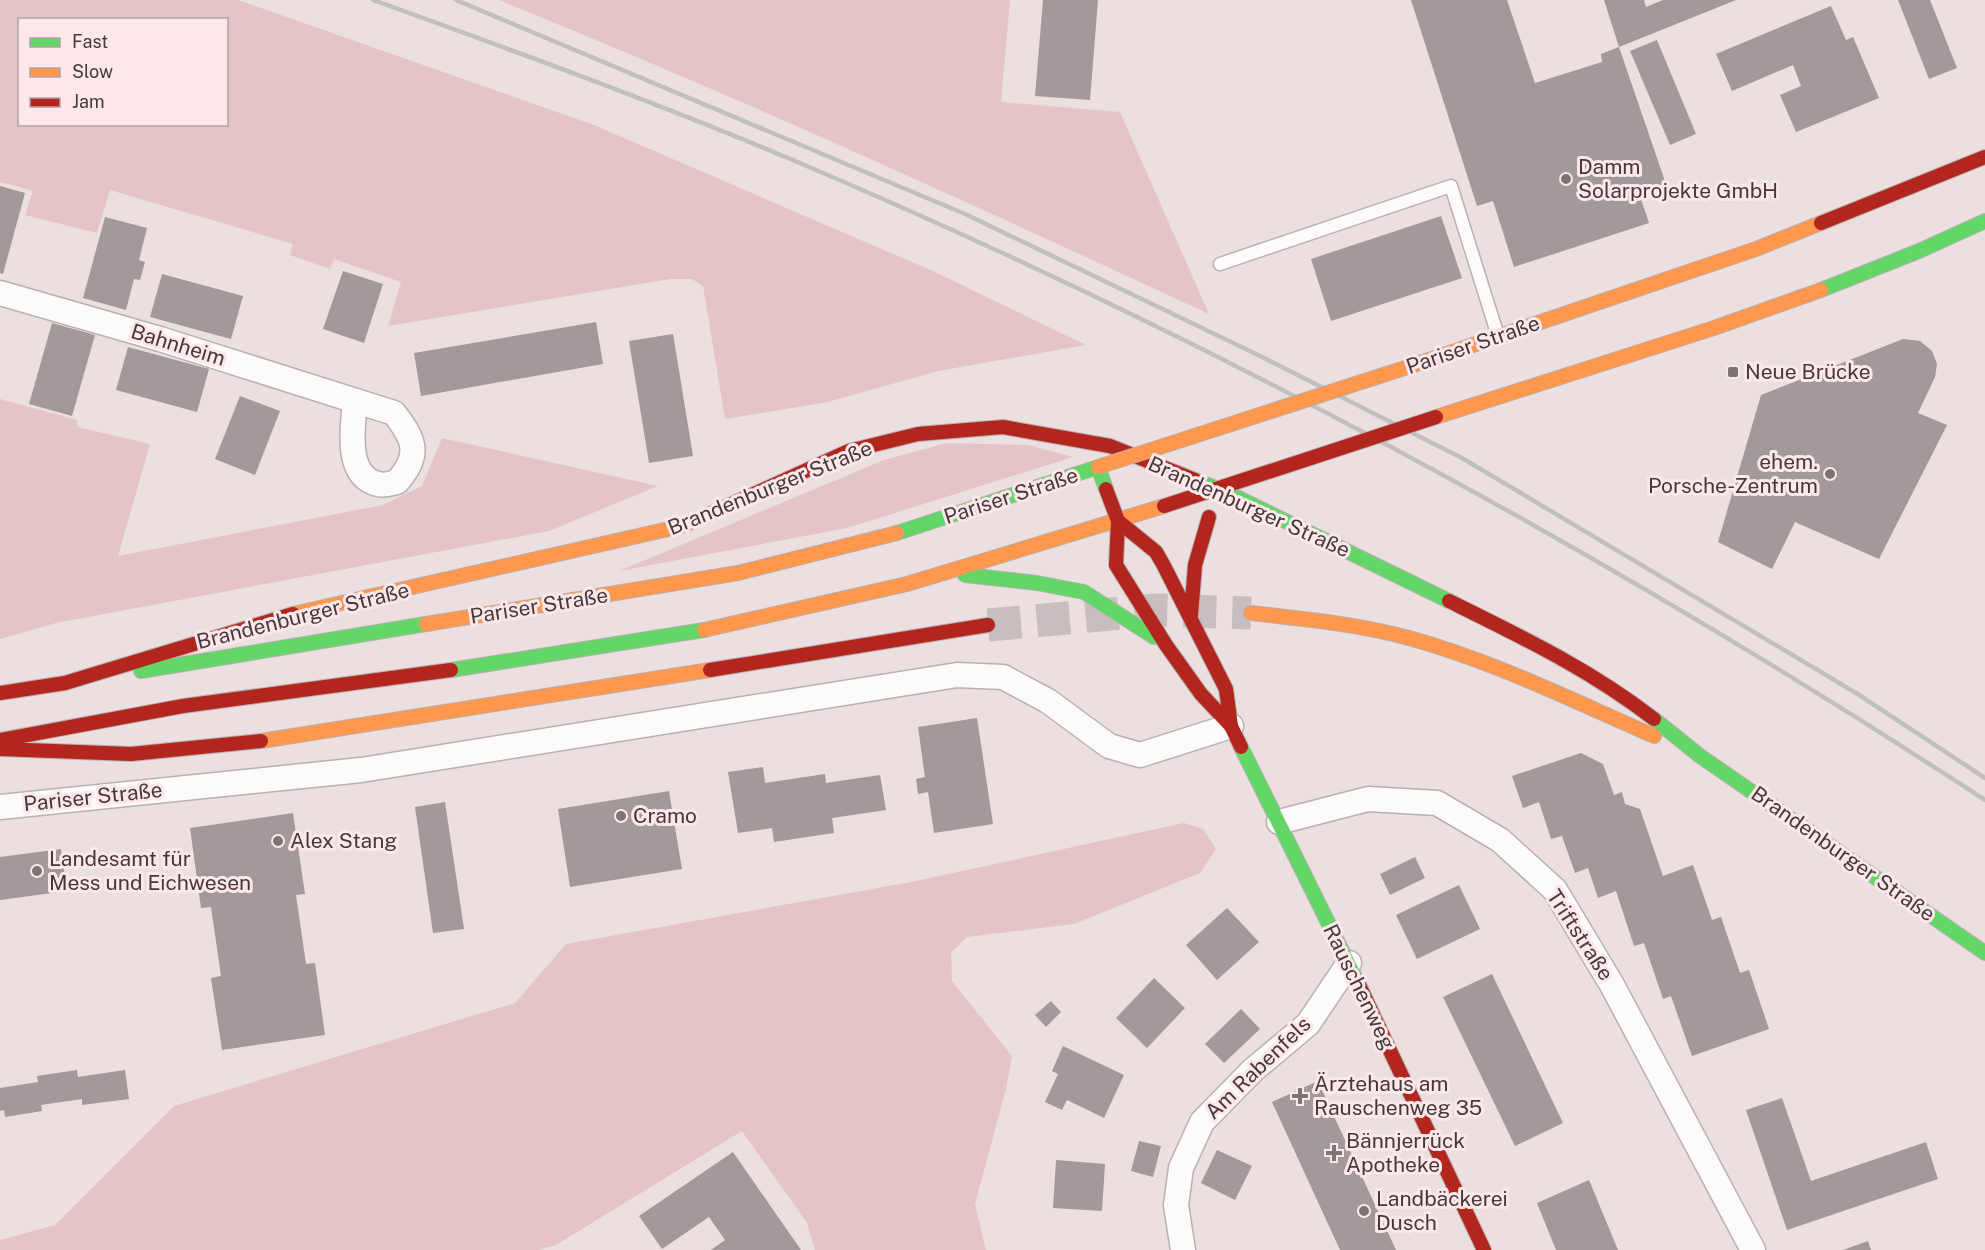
<svg xmlns="http://www.w3.org/2000/svg" width="1985" height="1250" viewBox="0 0 1985 1250" font-family="'Public Sans',sans-serif">
  <style>
    .green { fill: #e5c4c8; fill-rule: evenodd }
    .building { fill: #a2999a }
    .lines { fill: none; stroke-linecap: round; stroke-linejoin: round }
    .primary-tunnel { stroke: #c9bebf; stroke-width: 33; stroke-dasharray: 33 16; stroke-linecap: butt }
    .lane-casing { stroke: #b9b0b1; stroke-width: 15 }
    .street-casing { stroke: #b9b0b1; stroke-width: 27 }
    .fast-casing { stroke: #b9b0b1; stroke-width: 16 }
    .slow-casing { stroke: #b9b0b1; stroke-width: 16 }
    .jam-casing { stroke: #b9b0b1; stroke-width: 16 }
    .lane { stroke: #fcfafa; stroke-width: 12 }
    .street { stroke: #fcfafa; stroke-width: 24 }
    .fast { stroke: #63d668; stroke-width: 14 }
    .slow { stroke: #ff974d; stroke-width: 14 }
    .jam { stroke: #b3261e; stroke-width: 14 }
    .rail { stroke: #c2bfc0; stroke-width: 4.5 }
    .slow-bridge-casing { stroke: #b9b0b1; stroke-width: 16; stroke-linecap: butt }
    .jam-bridge-casing { stroke: #b9b0b1; stroke-width: 16; stroke-linecap: butt }
    .slow-bridge { stroke: #ff974d; stroke-width: 14 }
    .jam-bridge { stroke: #b3261e; stroke-width: 14 }
    .poi-dot { fill: #7e7475; stroke: #fde7ea; stroke-width: 2 }
    .labels { text-anchor: middle; stroke-width: 6; stroke-linejoin: round; paint-order: stroke }
    .poi-label { font-size: 21px; fill: #433a3b; stroke: #fde7ea; text-anchor: start }
    .street-label { font-size: 21px; fill: #433a3b; stroke: #fde7ea }
  </style>
  <rect width="100%" height="100%" fill="#ebdfe0"/>
  <!-- green -->
  <g class="green">
    <path d="M0 0H238L594 125 935 272 1086 345 938 371 828 402 725 419 703 286 692 279H671L388 326 401 282 334 259 330 269 290 255 293 244 110 190 97 233 25 215 33 191 0 182ZM20 20H226V124H20Z"/>
    <path d="M499 0H1010L1001 102 1120 112 1209 314C974 205 739 97 499 0Z"/>
    <path d="M0 399 77 420V427L150 444 118 556 383 505 422 486 442 438 658 486 549 531 56 623 0 639Z"/>
    <path d="M947 443 1028 445 1073 457 847 528 619 571 884 460Z"/>
    <path d="M1184 823 1203 829 1216 849 1200 873 1074 924 967 937 951 953 952 981 1012 1056 1006 1089 975 1204 986 1250H815L807 1223 742 1131 556 1245 538 1250H0V1240L55 1225 174 1106 515 1003 566 944 911 882Z"/>
  </g>
  <!-- building -->
  <g class="building">
    <path d="M1043 0H1098L1090 100 1035 96Z"/>
    <path d="M1411 0H1507L1535 83 1602 62 1601 54 1619 47 1668 190 1641 199 1649 223 1514 267 1493 201 1477 206Z"/>
    <path d="M1604 0H1644L1646 7 1663 0H1736L1619 47Z"/>
    <path d="M1898 0H1930L1957 68 1929 79Z"/>
    <path d="M1831 6 1846 40 1853 37 1879 98 1796 132 1780 95 1801 86 1793 65 1732 91 1716 54Z"/>
    <path d="M1657 40 1696 134 1670 145 1630 51Z"/>
    <path d="M0 186 25 193 3 274 0 273Z"/>
    <path d="M1441 216 1462 278 1331 321 1311 259Z"/>
    <path d="M105 217 147 228 139 260 145 262 140 280 134 279 126 310 83 298Z"/>
    <path d="M343 271 383 284 364 343 323 329Z"/>
    <path d="M162 274 243 296 231 339 150 317Z"/>
    <path d="M596 322 603 364 421 396 414 353Z"/>
    <path d="M52 323 95 335 72 416 29 404Z"/>
    <path d="M673 334 693 456 649 463 629 341Z"/>
    <path d="M1903 339 1920 341 1932 351 1937 364 1935 377 1918 413 1947 425 1879 559 1795 522 1772 569 1718 542 1761 395Z"/>
    <path d="M128 347 209 369 197 412 116 390Z"/>
    <path d="M240 396 280 411 255 475 215 459Z"/>
    <path d="M977 718 993 824 934 833 928 792 918 794 916 779 925 777 918 727Z"/>
    <path d="M1581 753 1603 764 1614 795 1622 792 1625 804 1640 809 1663 876 1693 865 1712 920 1721 917 1740 973 1749 970 1769 1029 1692 1056 1671 996 1663 999 1644 943 1634 946 1616 891 1598 898 1588 868 1575 873 1562 836 1551 839 1539 802 1523 808 1512 776Z"/>
    <path d="M763 767 765 783 825 774 826 783 880 775 886 810 832 818 834 833 774 842 772 828 738 833 728 772Z"/>
    <path d="M669 791 682 869 570 887 558 809Z"/>
    <path d="M445 802 464 929 433 933 415 807Z"/>
    <path d="M293 813 305 894 296 895 306 964 315 963 325 1035 222 1050 211 978 221 976 211 907 201 908 190 828Z"/>
    <path d="M61 849 67 891 0 900V857Z"/>
    <path d="M1415 857 1425 878 1390 895 1380 874Z"/>
    <path d="M1459 885 1480 929 1417 959 1396 915Z"/>
    <path d="M1227 908 1259 942 1217 980 1186 945Z"/>
    <path d="M1492 974 1563 1123 1515 1146 1443 997Z"/>
    <path d="M1154 978 1185 1008 1147 1048 1116 1018Z"/>
    <path d="M1051 1001 1061 1012 1046 1027 1035 1015Z"/>
    <path d="M1241 1009 1260 1029 1224 1063 1205 1044Z"/>
    <path d="M1063 1046 1124 1075 1104 1118 1067 1100 1062 1110 1045 1102 1058 1074 1052 1071Z"/>
    <path d="M77 1070 78 1077 125 1070 129 1099 82 1105V1099L41 1105 42 1111 5 1117 4 1110 0 1111V1088L38 1082 37 1076Z"/>
    <path d="M1318 1081 1338 1125 1396 1250H1340L1272 1102Z"/>
    <path d="M1782 1098 1811 1181 1926 1142 1938 1179 1787 1230 1746 1110Z"/>
    <path d="M1139 1141 1161 1146 1153 1177 1131 1171Z"/>
    <path d="M1217 1150 1252 1166 1235 1200 1201 1183Z"/>
    <path d="M733 1152 801 1250H711L725 1240 709 1217 662 1249 639 1216Z"/>
    <path d="M1056 1160 1105 1164 1102 1211 1053 1208Z"/>
    <path d="M1589 1180 1618 1250H1556L1537 1203Z"/>
    <path d="M1868 1241 1871 1250H1843Z"/>
  </g>
  <g class="lines">
    <!-- primary-tunnel -->
    <path class="primary-tunnel" d="M988 625 1156 610 1251 613"/>
    <!-- lane casing -->
    <g class="lane-casing">
      <path id="lane" d="M1220 264 1451 186 1498 336"/>
    </g>
    <!-- street casing -->
    <g class="street-casing">
      <g id="street">
        <path d="M0 293 160 339 394 413C415 440 421 455 397 482 392 483 383 486 378 484 344 476 353 426 355 401"/>
        <path d="M0 807 361 770 957 675 1003 677 1048 701 1109 746 1140 755 1231 726"/>
        <path d="M1279 822 1368 799 1437 803 1500 840 1555 890 1612 985 1753 1250"/>
        <path d="M1183 1250 1176 1205 1181 1168 1202 1122 1253 1070 1308 1024 1349 963"/>
      </g>
    </g>
    <!-- fast casing -->
    <g class="fast-casing">
      <g id="fast">
        <path d="M1821 290 1919 251 1985 221"/>
        <path d="M1195 480 1228 493 1449 601"/>
        <path d="M897 533 1098 467 1106 489"/>
        <path d="M965 575 1037 583 1084 592 1154 637"/>
        <path d="M451 670 704 630"/>
        <path d="M141 671 426 624"/>
        <path d="M1654 719 1700 756 1985 953"/>
        <path d="M1241 747 1360 987"/>
      </g>
    </g>
    <!-- slow casing -->
    <g class="slow-casing">
      <g id="slow">
        <path d="M1411 366 1756 249 1821 223"/>
        <path d="M1436 417 1714 328 1821 290"/>
        <path d="M1251 613C1304 619 1357 624 1409 638 1493 661 1574 701 1654 736"/>
        <path d="M293 614 682 526 723 508"/>
        <path d="M426 624 738 573 897 533"/>
        <path d="M704 630 907 584 1164 506"/>
        <path d="M261 741 710 670"/>
      </g>
    </g>
    <!-- jam casing -->
    <g class="jam-casing">
      <g id="jam">
        <path d="M1821 223 1985 157"/>
        <path d="M1106 489 1118 521 1116 565 1166 645 1201 694 1231 726 1241 747"/>
        <path d="M723 508 849 451 918 434 1003 427 1110 446 1195 480"/>
        <path d="M1118 521 1156 552 1164 566 1226 689 1231 726"/>
        <path d="M1449 601C1522 637 1589 669 1654 719"/>
        <path d="M1191 615 1195 565 1209 517"/>
        <path d="M710 670 988 625"/>
        <path d="M0 693 65 683 293 614"/>
        <path d="M0 740 183 706 451 670"/>
        <path d="M0 749 131 754 261 741"/>
        <path d="M1360 987 1484 1250"/>
      </g>
    </g>
    <!-- lane -->
    <use href="#lane" class="lane"/>
    <!-- street -->
    <use href="#street" class="street"/>
    <!-- fast -->
    <use href="#fast" class="fast"/>
    <!-- slow -->
    <use href="#slow" class="slow"/>
    <!-- jam -->
    <use href="#jam" class="jam"/>
    <!-- rail -->
    <g class="rail">
      <path d="M373 0C512 50 652 101 788 158 1206 335 1606 552 1985 800"/>
      <path d="M456 0 965 214 1254 353 1462 458 1856 693 1985 778"/>
    </g>
    <!-- slow-bridge casing -->
    <g class="slow-bridge-casing">
      <path id="slow-bridge" d="M1098 467 1411 366"/>
    </g>
    <!-- jam-bridge casing -->
    <g class="jam-bridge-casing">
      <path id="jam-bridge" d="M1164 506 1436 417"/>
    </g>
    <!-- slow-bridge -->
    <use href="#slow-bridge" class="slow-bridge"/>
    <!-- jam-bridge -->
    <use href="#jam-bridge" class="jam-bridge"/>
  </g>
  <!-- markers -->
  <g class="poi-dot">
    <circle cx="1566" cy="179" r="6"/>
    <rect x="1727" y="366" width="12" height="12" rx="3"/>
    <circle cx="1830" cy="474" r="6"/>
    <circle cx="621" cy="816" r="6"/>
    <circle cx="278" cy="841" r="6"/>
    <circle cx="37" cy="871" r="6"/>
    <path d="M1297 1087h6v6h6v6h-6v6h-6v-6h-6v-6h6z"/>
    <path d="M1331 1144h6v6h6v6h-6v6h-6v-6h-6v-6h6z"/>
    <circle cx="1364" cy="1211" r="6"/>
  </g>
  <g class="labels">
    <!-- poi labels -->
    <g class="poi-label">
      <text x="1578" y="174">Damm<tspan x="1578" dy="24">Solarprojekte GmbH</tspan></text>
      <text x="1745" y="379">Neue Brücke</text>
      <text x="1818" y="469" text-anchor="end">ehem.<tspan x="1818" dy="24">Porsche-Zentrum</tspan></text>
      <text x="633" y="823">Cramo</text>
      <text x="290" y="848">Alex Stang</text>
      <text x="49" y="866">Landesamt für<tspan x="49" dy="24">Mess und Eichwesen</tspan></text>
      <text x="1314" y="1091">Ärztehaus am<tspan x="1314" dy="24">Rauschenweg 35</tspan></text>
      <text x="1346" y="1148">Bännjerrück<tspan x="1346" dy="24">Apotheke</tspan></text>
      <text x="1376" y="1206">Landbäckerei<tspan x="1376" dy="24">Dusch</tspan></text>
    </g>
    <!-- street labels -->
    <g class="street-label">
      <text transform="translate(178 345) rotate(17)" y="7">Bahnheim</text>
      <text transform="translate(1473 345) rotate(-19)" y="7">Pariser Straße</text>
      <text transform="translate(770 488) rotate(-22)" y="7">Brandenburger Straße</text>
      <text transform="translate(1011 496) rotate(-18)" y="7">Pariser Straße</text>
      <text transform="translate(1249 507) rotate(24)" y="7">Brandenburger Straße</text>
      <text transform="translate(539 606) rotate(-9)" y="7">Pariser Straße</text>
      <text transform="translate(303 616) rotate(-14)" y="7">Brandenburger Straße</text>
      <text transform="translate(93 797) rotate(-6)" y="7">Pariser Straße</text>
      <text transform="translate(1843 854) rotate(35)" y="7">Brandenburger Straße</text>
      <text transform="translate(1580 935) rotate(57)" y="7">Triftstraße</text>
      <text transform="translate(1359 987) rotate(64)" y="7">Rauschenweg</text>
      <text transform="translate(1258 1068) rotate(-44)" y="7">Am Rabenfels</text>
    </g>
  </g>
  <!-- legend -->
  <rect x="18" y="18" width="210" height="108" fill="#fde7ea" stroke="#b3a2a4" stroke-width="1.5"/>
  <rect x="30" y="38" width="30" height="9" fill="#63d668" stroke="#b3a2a4" stroke-width="1.5"/>
  <text x="72" y="48" font-size="18" fill="#433a3b">Fast</text>
  <rect x="30" y="68" width="30" height="9" fill="#ff974d" stroke="#b3a2a4" stroke-width="1.5"/>
  <text x="72" y="78" font-size="18" fill="#433a3b">Slow</text>
  <rect x="30" y="98" width="30" height="9" fill="#b3261e" stroke="#b3a2a4" stroke-width="1.5"/>
  <text x="72" y="108" font-size="18" fill="#433a3b">Jam</text>
</svg>
